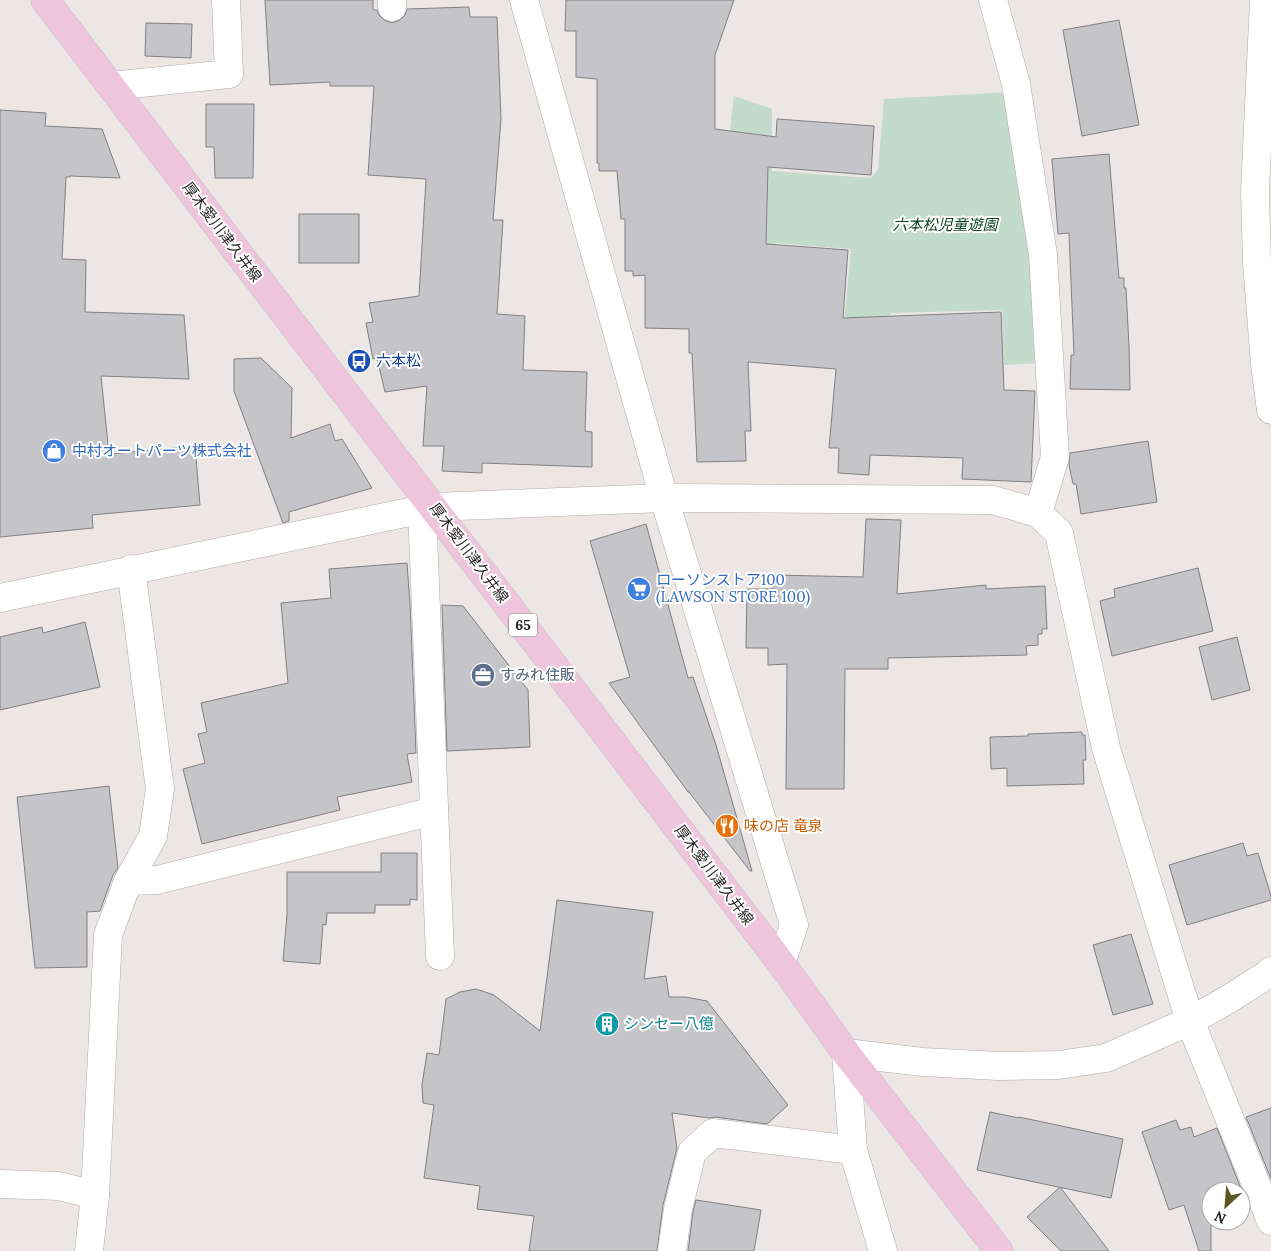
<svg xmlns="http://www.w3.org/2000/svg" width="1271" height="1251" viewBox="0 0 1271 1251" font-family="Lora,'Noto Sans JP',serif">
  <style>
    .green { fill: #c2dbca }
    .building { fill: #c5c4c8; stroke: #818084 }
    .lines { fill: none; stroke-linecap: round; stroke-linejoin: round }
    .minor-casing { stroke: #b0aba9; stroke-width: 29 }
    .major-casing { stroke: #c3c2c2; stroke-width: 29 }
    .minor { stroke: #fff; stroke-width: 28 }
    .major { stroke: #efc5dd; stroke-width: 28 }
    .labels { text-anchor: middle; stroke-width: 4; stroke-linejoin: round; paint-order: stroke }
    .shield { fill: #fff; stroke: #686766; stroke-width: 1 }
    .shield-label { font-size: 14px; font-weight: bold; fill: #282625 }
    .park-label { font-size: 15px; font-style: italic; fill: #0d4125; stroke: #fff }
    .street-label { font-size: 15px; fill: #282625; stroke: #fff }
    .transit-label { font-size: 15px; fill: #164399; stroke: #fff; text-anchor: start }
    .shop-label { font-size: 15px; fill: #366cbe; stroke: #fff; text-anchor: start }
    .service-label { font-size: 15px; fill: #4e5e75; stroke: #fff; text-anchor: start }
    .food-label { font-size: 15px; fill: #c56008; stroke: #fff; text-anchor: start }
    .culture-label { font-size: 15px; fill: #0d838f; stroke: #fff; text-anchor: start }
  </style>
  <rect width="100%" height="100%" fill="#ece7e4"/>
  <!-- green -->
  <path class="green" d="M1011 92 1042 363 1004 365 1002 310 891 313 885 335 839 375 851 249 776 243 775 262 737 257 726 162 734 96 772 109V171L871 178 878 169 884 99Z"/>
  <!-- building -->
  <g class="building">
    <path d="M265 0H373V10H377L379 15 384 20 392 23 400 20 405 15 407 9 469 7 470 17H497L501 119 493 220H503L497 314 525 316 523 370 587 372 585 431 592 432V467L482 463V473L442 471 444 446H423L427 386 385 392 377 358 373 359 366 323 373 322 369 303 419 296 426 179 368 175 374 86H330V82L270 85Z"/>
    <path d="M566 0H734L715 55V129L776 137 777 119 874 126 871 175 768 167 766 244 848 250 843 318 1001 312 1004 390 1035 391 1031 482 962 479 963 458 870 455 869 475 838 473 839 448H829L836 369 748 362 751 431H745L746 461 697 462 692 353H689V329L645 328V275L633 276V271H625V219H621L617 171H599V163H597V79L576 77V31H565Z"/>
    <path d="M1119 20 1139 125 1082 136 1063 30Z"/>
    <path d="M146 23 192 24 191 58 145 56Z"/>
    <path d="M206 104H254L253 178H215L214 147H206Z"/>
    <path d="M0 110 46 113 45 126 102 129 120 178 70 176V177H66L62 259 86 260 85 312 184 315 189 379 101 376 109 454 195 446 200 505 92 515 93 528 0 537Z"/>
    <path d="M1109 154 1119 278H1124V288H1126L1129 346 1130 390 1070 389 1071 355H1074L1069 233 1058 234 1052 159Z"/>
    <rect x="299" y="214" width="60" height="49"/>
    <path d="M261 358 292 388 291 438 330 424 335 441 342 439 372 488 289 512V521L283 523 234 391V359Z"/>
    <path d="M1148 441 1157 502 1081 514 1076 484H1073L1069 465 1070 453Z"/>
    <path d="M866 519 901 520 897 594 986 585V589L1045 586 1047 629H1042V634H1038V645L1026 646 1027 655 888 658V669H845L844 789H786L787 664 768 665V648H746L747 589H773V575L863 577Z"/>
    <path d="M646 524 688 678 693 677 716 745 752 871H750L689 792H688L609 683 630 677 590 541Z"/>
    <path d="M407 563 410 604 416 753 407 754 412 782 337 797 340 810 202 844 183 769 205 763 198 734 207 732 201 703 288 683 281 603 331 598 329 569Z"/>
    <path d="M1198 568 1213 631 1112 656 1100 601 1115 597 1114 589Z"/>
    <path d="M442 605 463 606 528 690 530 747 447 751Z"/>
    <path d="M85 622 100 687 0 710V637L42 627 43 633Z"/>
    <path d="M1237 637 1250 690 1212 700 1199 647Z"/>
    <path d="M1082 732V735H1085L1086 760H1083L1084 784 1007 786V768L991 769 990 737 1028 736V734Z"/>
    <path d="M109 786 118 868 113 875 100 911 87 912V967L35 968 17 797Z"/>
    <path d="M1243 843 1247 856 1258 853 1271 896V900L1187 925 1169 865Z"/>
    <path d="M381 853H417V900L410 899V905H375V913H327L326 925 323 924 320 964 283 961 287 914V872H381Z"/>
    <path d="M557 900 653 912 644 979 666 976 669 997H685L707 1001 788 1105 767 1124 715 1117 709 1118 672 1113 677 1148 663 1205 657 1251H529L534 1216 477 1209 480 1186 424 1178 434 1105 423 1103 422 1085 427 1053 439 1055 446 999 460 992 476 989 494 995 540 1031Z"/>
    <path d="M1131 934 1153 1004 1113 1015 1093 945Z"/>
    <path d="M1271 1108V1179L1246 1117Z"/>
    <path d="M990 1112 1019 1118V1117L1123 1139 1111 1198 977 1170Z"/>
    <path d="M1176 1120 1180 1130 1191 1127 1194 1137 1217 1128 1242 1191H1211V1251H1199L1184 1205 1169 1210 1142 1132Z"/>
    <path d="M1060 1187 1109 1251H1061L1027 1217Z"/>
    <path d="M696 1200 761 1210 754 1251H688L693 1212Z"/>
  </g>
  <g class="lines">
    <!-- minor casing -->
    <g class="minor-casing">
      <g id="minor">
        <path d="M392 0V7"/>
        <path d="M524 0 664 498 794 925 781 963"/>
        <path d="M993 0 1016 84 1043 255 1055 457 1038 513"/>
        <path d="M1264 0 1255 192 1257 263 1265 364 1271 410"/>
        <path d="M111 86 229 74 226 0"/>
        <path d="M422 509 440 956"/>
        <path d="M0 598 433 507 664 498 993 500 1038 513 1059 533 1106 748 1190 1021 1271 1221"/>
        <path d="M128 881 157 880 434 811"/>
        <path d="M0 1184 59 1186 95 1195"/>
        <path d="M89 1251 95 1195 108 935 128 881 153 836 160 789 131 569"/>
        <path d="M672 1251 678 1209 692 1152 713 1133 853 1150"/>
        <path d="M883 1251 853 1150 846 1053 923 1062 998 1066 1058 1065 1106 1058 1190 1021 1229 999 1268 974 1271 971"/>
      </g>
    </g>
    <!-- major casing -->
    <g class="major-casing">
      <path id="major" d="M45 0 781 963 846 1053 999 1251"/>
    </g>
    <!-- minor -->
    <use href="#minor" class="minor"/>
    <!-- major -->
    <use href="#major" class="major"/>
  </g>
  <!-- icons -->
  <defs>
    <g id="bus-disc" transform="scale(1.25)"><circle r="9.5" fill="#1a4fb4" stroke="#fff"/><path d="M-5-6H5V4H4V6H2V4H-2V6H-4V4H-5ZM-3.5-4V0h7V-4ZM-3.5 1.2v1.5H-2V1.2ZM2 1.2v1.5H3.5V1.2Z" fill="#fff"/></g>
    <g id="shop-disc" transform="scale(1.25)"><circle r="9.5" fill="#3f7fe0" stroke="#fff"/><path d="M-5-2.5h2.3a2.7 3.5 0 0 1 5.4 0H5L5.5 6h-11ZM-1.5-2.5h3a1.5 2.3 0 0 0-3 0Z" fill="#fff"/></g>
    <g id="supermarket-disc" transform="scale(1.25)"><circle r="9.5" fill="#3f7fe0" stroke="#fff"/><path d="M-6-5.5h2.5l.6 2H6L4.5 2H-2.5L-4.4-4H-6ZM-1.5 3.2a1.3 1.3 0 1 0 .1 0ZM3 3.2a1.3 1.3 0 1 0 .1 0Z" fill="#fff"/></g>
    <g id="office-disc" transform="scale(1.25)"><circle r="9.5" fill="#5c6f8a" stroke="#fff"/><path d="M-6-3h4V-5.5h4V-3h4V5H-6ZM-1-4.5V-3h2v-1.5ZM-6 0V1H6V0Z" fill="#fff"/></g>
    <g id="restaurant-disc" transform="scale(1.25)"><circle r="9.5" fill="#e8710a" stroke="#fff"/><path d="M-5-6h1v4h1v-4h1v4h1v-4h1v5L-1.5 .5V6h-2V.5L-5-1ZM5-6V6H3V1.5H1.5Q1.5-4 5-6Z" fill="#fff"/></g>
    <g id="building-disc" transform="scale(1.25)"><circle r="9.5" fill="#0f9aa8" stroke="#fff"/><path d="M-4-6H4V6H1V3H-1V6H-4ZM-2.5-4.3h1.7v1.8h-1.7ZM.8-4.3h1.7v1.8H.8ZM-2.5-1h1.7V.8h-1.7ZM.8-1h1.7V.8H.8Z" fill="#fff"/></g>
  </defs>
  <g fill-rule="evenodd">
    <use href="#bus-disc" x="359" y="361"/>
    <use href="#shop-disc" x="54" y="451"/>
    <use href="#supermarket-disc" x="639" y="589"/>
    <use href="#office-disc" x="483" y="675"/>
    <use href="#restaurant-disc" x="727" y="826"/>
    <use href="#building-disc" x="607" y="1024"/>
  </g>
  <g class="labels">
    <!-- shield labels -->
    <rect class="shield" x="509" y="613.5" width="28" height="23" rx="4"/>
    <g class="shield-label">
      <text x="523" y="630">65</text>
    </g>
    <!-- park labels -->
    <g class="park-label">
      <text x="945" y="230">六本松児童遊園</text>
    </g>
    <!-- street labels -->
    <g class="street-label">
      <text transform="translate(222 232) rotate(53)" y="5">厚木愛川津久井線</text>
      <text transform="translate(469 553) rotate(53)" y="5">厚木愛川津久井線</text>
      <text transform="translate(714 875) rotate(53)" y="5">厚木愛川津久井線</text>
    </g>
    <!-- transit labels -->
    <g class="transit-label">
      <text x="376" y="366">六本松</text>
    </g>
    <!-- shop labels -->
    <g class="shop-label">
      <text x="72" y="456">中村オートパーツ株式会社</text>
      <text x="656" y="585">ローソンストア100<tspan x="656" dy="17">(LAWSON STORE 100)</tspan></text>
    </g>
    <!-- service labels -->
    <g class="service-label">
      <text x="500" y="680">すみれ住販</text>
    </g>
    <!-- food labels -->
    <g class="food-label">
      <text x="744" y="831">味の店 竜泉</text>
    </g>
    <!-- culture labels -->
    <g class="culture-label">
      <text x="624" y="1029">シンセー八億</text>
    </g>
  </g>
  <!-- north arrow -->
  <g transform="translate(1226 1206) rotate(206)"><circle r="24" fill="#ffffff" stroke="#a9a8a8"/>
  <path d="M0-4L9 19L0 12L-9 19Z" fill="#5f5623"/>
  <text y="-8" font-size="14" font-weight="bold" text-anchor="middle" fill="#282625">N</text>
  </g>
</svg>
